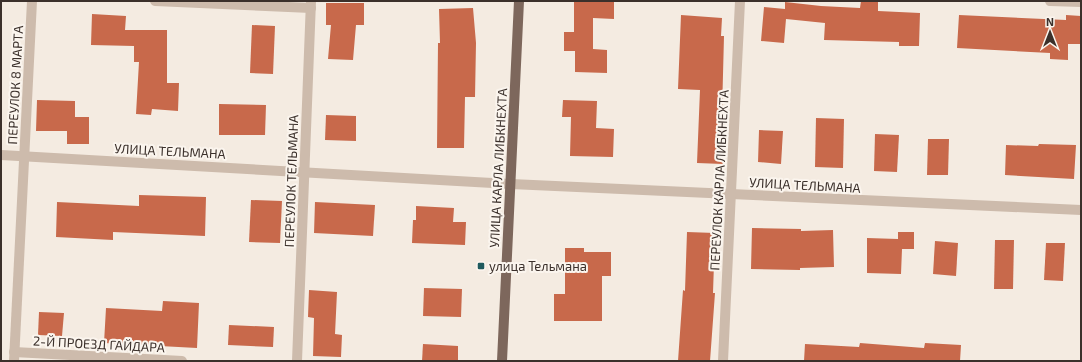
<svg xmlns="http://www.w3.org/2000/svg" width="1082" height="362" viewBox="0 0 1082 362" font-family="'Exo 2',sans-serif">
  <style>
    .building { fill: #c8694b }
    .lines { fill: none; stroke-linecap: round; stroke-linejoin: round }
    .minor { stroke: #cdbbac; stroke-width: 10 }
    .major { stroke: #7d675c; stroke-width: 10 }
    .poi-dot { fill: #1f5a5e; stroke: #fbf5ee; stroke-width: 1.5 }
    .labels { text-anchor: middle; stroke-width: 4; stroke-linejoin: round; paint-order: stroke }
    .street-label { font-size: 13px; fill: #3b302b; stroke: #fbf5ee }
    .poi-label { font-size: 13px; fill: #3b302b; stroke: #fbf5ee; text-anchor: start }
  </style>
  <rect width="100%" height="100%" fill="#f4ebe1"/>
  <!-- building -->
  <g class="building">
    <path d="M574 1H614V19L593 18V49L607 50V73L575 72V51H564V32H574Z"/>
    <path d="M861 1H878V11L920 13 919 46H899V42L824 40 825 23 786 19 784 43 761 41 764 7 785 9V2L821 6 860 8Z"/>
    <path d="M326 3H364V25H356L353 60 328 59 331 25H326Z"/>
    <path d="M473 8 476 43 475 97H465L464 148H437L438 43H440L439 9Z"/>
    <path d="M92 14 126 16 125 30H167V83H179L178 111 152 109 151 115 136 114 139 62H134V46L91 45Z"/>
    <path d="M681 15 722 18 721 36H724L722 113H725L723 164 697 163 700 90 678 89Z"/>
    <path d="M959 15 1066 20V15L1081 16V44H1068V60L1050 59V53L957 48Z"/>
    <path d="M252 25 275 26 273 74 250 73Z"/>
    <path d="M37 100 75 101V117H89V144H67V131H36Z"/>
    <path d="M563 100 597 101 596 128 614 129 613 157 570 156 571 117H562Z"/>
    <path d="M219 104 266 105 265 135H219Z"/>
    <path d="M326 115 356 116V141L325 140Z"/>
    <path d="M816 118 844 119 843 168 815 167Z"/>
    <path d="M759 130 783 131 781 164 758 162Z"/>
    <path d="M875 134 899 135 897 172 874 171Z"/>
    <path d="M928 139H949L948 175H927Z"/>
    <path d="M1039 144 1076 145 1074 179 1005 175 1006 145 1038 146Z"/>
    <path d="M139 195 206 197 205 236 113 232V240L56 237 57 202 139 206Z"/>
    <path d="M251 200 282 201 280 243 249 242Z"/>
    <path d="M315 202 375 205 373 236 314 233Z"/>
    <path d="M416 206 454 208 453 222H466L465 245 412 243 413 220H416Z"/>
    <path d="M752 228 801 229V231L833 230 834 267 800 268V270L751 269Z"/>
    <path d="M687 232 715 233 713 293H715L710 361H678L683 290 685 291Z"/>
    <path d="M898 232H914V249H902L901 274 867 273V238L898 239Z"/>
    <path d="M995 240H1014L1013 289H994Z"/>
    <path d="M935 241 958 243 956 276 933 274Z"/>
    <path d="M1046 243H1065L1063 281 1044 280Z"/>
    <path d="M565 248H584V252H611V276H602V321H554V294H565Z"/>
    <path d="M424 288 462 289 461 317 423 316Z"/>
    <path d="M309 290 337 292 335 334 342 335 341 357 313 356 314 318 308 317Z"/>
    <path d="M163 301 199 303 197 348 104 343 106 308 162 311Z"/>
    <path d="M39 312 64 313 62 336 38 335Z"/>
    <path d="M229 325 274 327 273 347 228 345Z"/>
    <path d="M860 343 924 348 925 343 961 345 960 361H804L805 344 859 347Z"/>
    <path d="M423 344 458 346V361H422Z"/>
  </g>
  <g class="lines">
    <!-- minor -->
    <g class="minor">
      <path d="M155 1 311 8"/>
      <path d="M1050 1 1081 2"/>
      <path d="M1 155 511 184 1081 210"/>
      <path d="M14 352 182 361"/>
      <path d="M14 361 32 1"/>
      <path d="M297 361 311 1"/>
      <path d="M723 361 740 1"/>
    </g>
    <!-- major -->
    <path class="major" d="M502 361 519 1"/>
  </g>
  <!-- markers -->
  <rect class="poi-dot" x="477" y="262" width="8" height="8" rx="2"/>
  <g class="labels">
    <!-- street labels -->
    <g class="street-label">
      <text transform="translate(15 85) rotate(-87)" y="5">ПЕРЕУЛОК 8 МАРТА</text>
      <text transform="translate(170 151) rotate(3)" y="5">УЛИЦА ТЕЛЬМАНА</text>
      <text transform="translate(498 168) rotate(-87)" y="5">УЛИЦА КАРЛА ЛИБКНЕХТА</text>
      <text transform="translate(719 180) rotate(-87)" y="5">ПЕРЕУЛОК КАРЛА ЛИБКНЕХТА</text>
      <text transform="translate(291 181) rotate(-88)" y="5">ПЕРЕУЛОК ТЕЛЬМАНА</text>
      <text transform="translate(805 185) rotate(3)" y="5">УЛИЦА ТЕЛЬМАНА</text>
      <text transform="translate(99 344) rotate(3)" y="5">2-Й ПРОЕЗД ГАЙДАРА</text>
    </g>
    <!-- poi labels -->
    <g class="poi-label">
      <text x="489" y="271">улица Тельмана</text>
    </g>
  </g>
  <!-- border -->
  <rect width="1082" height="362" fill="none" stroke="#3b302b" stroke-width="4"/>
  <!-- north arrow -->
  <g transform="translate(1050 32)" stroke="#fbf5ee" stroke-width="3" paint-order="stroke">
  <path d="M0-3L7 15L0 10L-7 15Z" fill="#3b302b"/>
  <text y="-6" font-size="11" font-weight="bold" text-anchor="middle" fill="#3b302b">N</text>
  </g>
</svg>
